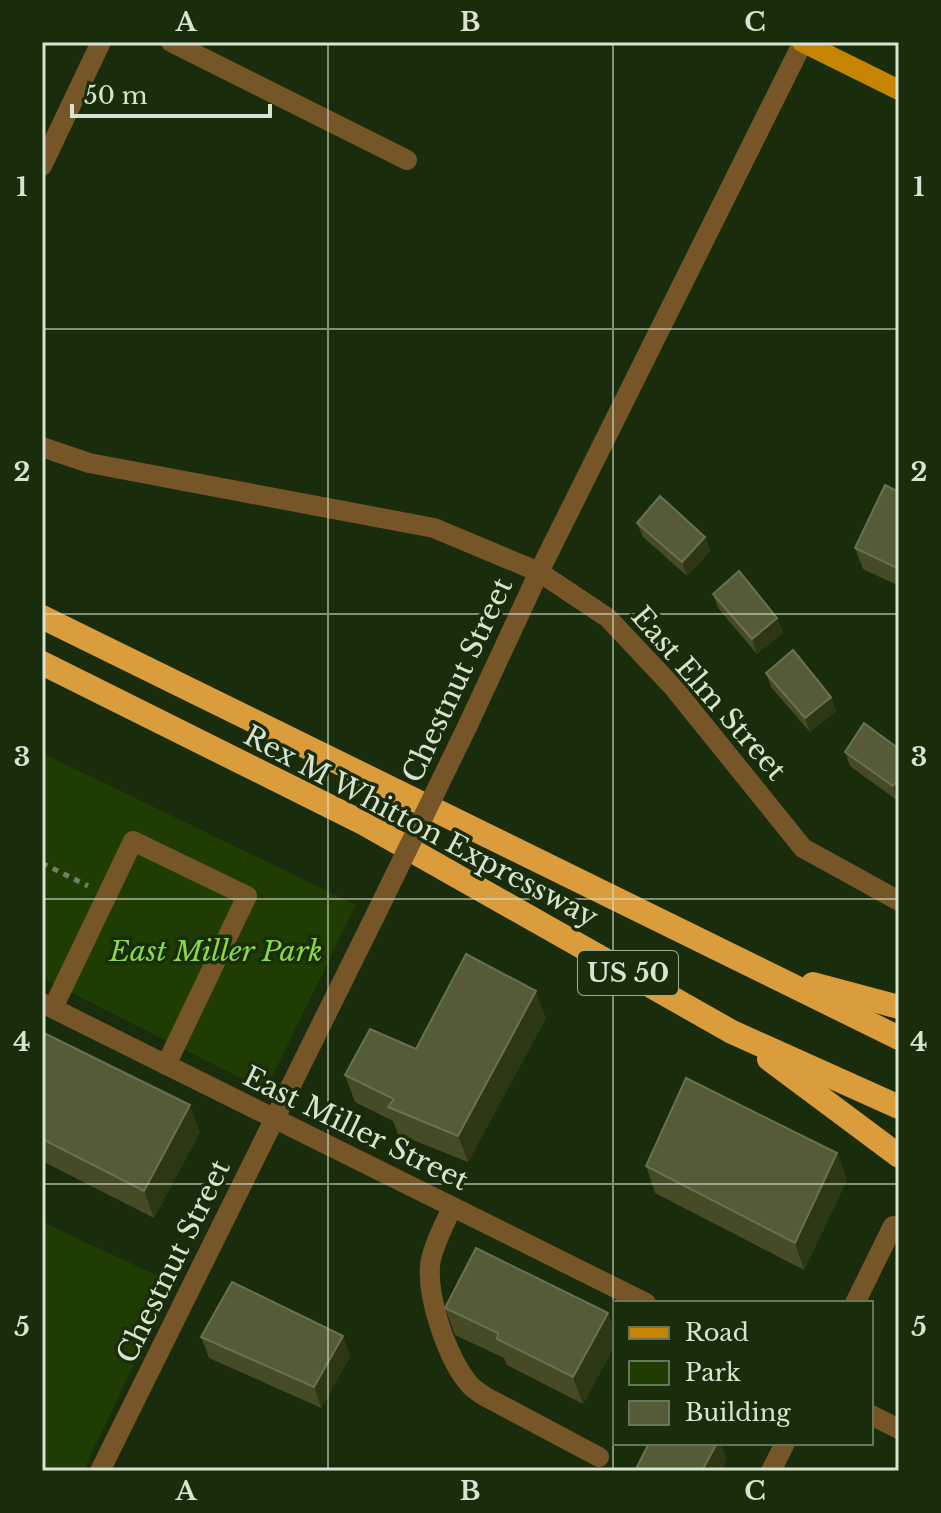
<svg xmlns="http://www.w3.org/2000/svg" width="941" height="1513" viewBox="0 0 941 1513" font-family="'Libre Baskerville',serif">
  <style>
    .green { fill: #1f3d03 }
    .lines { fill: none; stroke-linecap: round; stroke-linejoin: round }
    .path { stroke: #6f7f64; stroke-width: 5; stroke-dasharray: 6 6; stroke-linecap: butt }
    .minor { stroke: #765629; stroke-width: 20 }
    .major { stroke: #c68400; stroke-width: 20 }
    .highway { stroke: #db9c3b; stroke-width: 24 }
    .minor-bridge { stroke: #765629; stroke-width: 20 }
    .wall { fill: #464b25 }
    .shaded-wall { fill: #2d3713 }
    .building { fill: #565b37; stroke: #6a7050; stroke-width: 2 }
    .grid { fill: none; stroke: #d8e4d1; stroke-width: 2; stroke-opacity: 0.55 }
    .labels { text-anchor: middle; stroke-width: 7; stroke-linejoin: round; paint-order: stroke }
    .shield { fill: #192c0c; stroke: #9fad96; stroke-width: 2 }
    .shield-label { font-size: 26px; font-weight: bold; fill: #d8e4d1 }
    .street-label { font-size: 28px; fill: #d8e4d1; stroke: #192c0c }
    .park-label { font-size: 28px; font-style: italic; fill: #87d946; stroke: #192c0c }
    .neatline { fill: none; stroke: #d8e4d1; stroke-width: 3 }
    .grid-label { font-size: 26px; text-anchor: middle; font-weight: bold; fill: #d8e4d1 }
  </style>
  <rect width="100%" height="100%" fill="#192c0c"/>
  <!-- green -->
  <g class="green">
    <path d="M42 753 356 905 270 1081 253 1084 42 978Z"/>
    <path d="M42 1222 173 1283 83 1471H42Z"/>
  </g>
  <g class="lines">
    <!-- path -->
    <path class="path" d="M42 863 88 886"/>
    <!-- minor -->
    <g class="minor">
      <path d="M171 42 407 160"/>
      <path d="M42 166 101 42"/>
      <path d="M42 447 89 463 434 528 539 572 608 618 673 687 803 848 899 901"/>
      <path d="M468 725 539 572 803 42"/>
      <path d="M42 1003 646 1303"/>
      <path d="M53 1008 133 841 247 896 166 1065"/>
      <path d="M452 1207C445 1224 435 1241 431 1259 424 1292 448 1362 471 1386 475 1390 481 1394 486 1397L599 1457"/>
      <path d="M855 1303 893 1226"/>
      <path d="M871 1415 899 1429"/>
      <path d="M100 1471 375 916"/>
      <path d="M771 1471 785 1443"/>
    </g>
    <!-- major -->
    <path class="major" d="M802 42 899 90"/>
    <!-- highway -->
    <g class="highway">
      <path d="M42 617 899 1038"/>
      <path d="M42 663 365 824 732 1032 899 1107"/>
      <path d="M813 984 899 1007"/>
      <path d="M769 1059 899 1156"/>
    </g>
    <!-- minor-bridge -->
    <path class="minor-bridge" d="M375 916 468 725"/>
  </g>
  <!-- wall -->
  <g class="wall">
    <path d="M899 492V586L863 569 855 548Z"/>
    <path d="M637 523 705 537 710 551 687 576 643 537Z"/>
    <path d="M713 594 777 618 783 633 757 654 718 608Z"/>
    <path d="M766 673 831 697 836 711 810 732 771 687Z"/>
    <path d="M899 749 898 801 850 766 845 752Z"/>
    <path d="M546 1018 468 1162 398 1134 393 1121 355 1102 345 1075 416 1049Z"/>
    <path d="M42 1032 200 1132 154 1218 42 1161Z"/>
    <path d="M837 1153 847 1180 804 1270 655 1193 646 1166Z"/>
    <path d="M445 1308 608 1313 615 1333V1345L583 1404 507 1365 504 1358 455 1335Z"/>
    <path d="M343 1336 350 1357 321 1408 209 1358 201 1337Z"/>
  </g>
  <!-- shaded-wall -->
  <g class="shaded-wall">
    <path d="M705 537 710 551 687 576 682 562Z"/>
    <path d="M777 618 783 633 757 654 752 639Z"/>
    <path d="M831 697 836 711 810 732 805 718Z"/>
    <path d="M899 779V800L898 801 893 786Z"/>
    <path d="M536 991 546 1018 468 1162 458 1136Z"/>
    <path d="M190 1105 200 1132 154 1218 144 1191Z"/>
    <path d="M837 1153 847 1180 804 1270 795 1243Z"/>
    <path d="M608 1313 615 1333V1345L583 1404 573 1377Z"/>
    <path d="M343 1336 350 1357 321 1408 314 1387Z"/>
    <path d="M717 1443H721L727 1459 721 1471H702Z"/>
  </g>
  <!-- building -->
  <g class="building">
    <path d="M885 485 899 492V569L855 548Z"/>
    <path d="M660 496 705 537 682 562 637 523Z"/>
    <path d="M739 571 777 618 752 639 713 594Z"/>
    <path d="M793 650 831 697 805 718 766 673Z"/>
    <path d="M864 723 899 749V779L893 786 845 752Z"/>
    <path d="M466 954 536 991 458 1136 388 1107 394 1099 345 1075 370 1029 416 1049Z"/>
    <path d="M42 1032 190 1105 144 1191 42 1139Z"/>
    <path d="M686 1078 837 1153 795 1243 646 1166Z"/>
    <path d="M476 1248 608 1313 573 1377 497 1339 498 1333 445 1308Z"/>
    <path d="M232 1282 343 1336 314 1387 201 1337Z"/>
    <path d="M649 1443H717L702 1471H635Z"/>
  </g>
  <!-- grid -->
  <path class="grid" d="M328 42V1471M613 42V1471M42 329H899M42 614H899M42 899H899M42 1184H899"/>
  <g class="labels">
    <!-- shield labels -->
    <rect class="shield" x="578" y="951" width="100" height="44" rx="6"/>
    <g class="shield-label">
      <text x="628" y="982">US 50</text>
    </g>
    <!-- street labels -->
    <g class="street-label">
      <text transform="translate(457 680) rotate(-65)" y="10">Chestnut Street</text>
      <text transform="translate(709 693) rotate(49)" y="10">East Elm Street</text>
      <text transform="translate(421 826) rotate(28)" y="10">Rex M Whitton Expressway</text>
      <text transform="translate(356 1128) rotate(26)" y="10">East Miller Street</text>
      <text transform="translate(173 1261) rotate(-64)" y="10">Chestnut Street</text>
    </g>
    <!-- park labels -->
    <g class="park-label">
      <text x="216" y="961">East Miller Park</text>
    </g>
  </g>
  <!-- border -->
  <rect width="941" height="1513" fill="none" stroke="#192c0c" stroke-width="88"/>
  <!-- legend -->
  <rect x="613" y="1301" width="260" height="144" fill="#192c0c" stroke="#65765b" stroke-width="2"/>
  <rect x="629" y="1327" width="40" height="12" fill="#c68400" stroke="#65765b" stroke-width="2"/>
  <text x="685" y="1341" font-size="24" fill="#d8e4d1">Road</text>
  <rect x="629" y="1361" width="40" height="24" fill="#1f3d03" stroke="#65765b" stroke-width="2"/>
  <text x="685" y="1381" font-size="24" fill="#d8e4d1">Park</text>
  <rect x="629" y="1401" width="40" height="24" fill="#565b37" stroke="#65765b" stroke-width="2"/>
  <text x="685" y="1421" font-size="24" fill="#d8e4d1">Building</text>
  <!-- scale -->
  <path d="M72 104v12h198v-12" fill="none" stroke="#d8e4d1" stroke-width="4"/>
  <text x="84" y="104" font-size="24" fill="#d8e4d1" stroke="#192c0c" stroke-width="6" paint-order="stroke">50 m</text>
  <rect x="44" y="44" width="853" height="1425" class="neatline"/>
  <g class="grid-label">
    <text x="186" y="31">A</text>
    <text x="470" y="31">B</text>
    <text x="755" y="31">C</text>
    <text x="22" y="196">1</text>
    <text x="919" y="196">1</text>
    <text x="22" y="481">2</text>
    <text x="919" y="481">2</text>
    <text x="22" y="766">3</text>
    <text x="919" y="766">3</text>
    <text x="22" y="1051">4</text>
    <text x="919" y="1051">4</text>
    <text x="22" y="1336">5</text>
    <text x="919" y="1336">5</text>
    <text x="186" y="1500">A</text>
    <text x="470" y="1500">B</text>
    <text x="755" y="1500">C</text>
  </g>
</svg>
